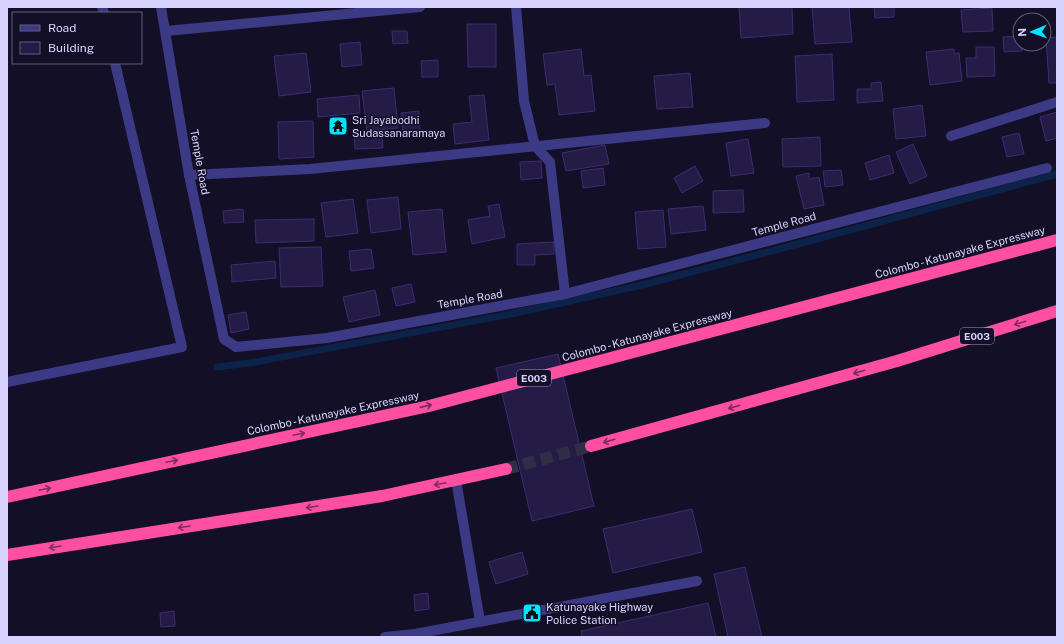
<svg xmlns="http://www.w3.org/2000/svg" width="1064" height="644" viewBox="0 0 1064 644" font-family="'Public Sans',sans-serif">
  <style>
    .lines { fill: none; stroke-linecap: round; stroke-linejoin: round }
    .stream { stroke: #0c2248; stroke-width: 7 }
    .building { fill: #241b47; stroke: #3b2d73 }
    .highway-tunnel { stroke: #312d47; stroke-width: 12; stroke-dasharray: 12 6; stroke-linecap: butt }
    .minor { stroke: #3d3a85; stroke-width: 10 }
    .highway { stroke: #ff4fa3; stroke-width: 12 }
    .oneway { stroke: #7d2c5e }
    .labels { text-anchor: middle; stroke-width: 3; stroke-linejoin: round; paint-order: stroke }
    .shield { fill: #130f26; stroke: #9e99be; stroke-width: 1 }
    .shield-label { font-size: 10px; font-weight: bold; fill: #d9d4ff }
    .poi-label { font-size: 11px; fill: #d9d4ff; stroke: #130f26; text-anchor: start }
    .street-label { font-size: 11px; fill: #d9d4ff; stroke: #130f26 }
  </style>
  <rect width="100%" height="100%" fill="#130f26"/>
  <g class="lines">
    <!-- stream -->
    <path class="stream" d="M217 367 250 363 511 314 646 284 783 248 1057 174"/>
  </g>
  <!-- building -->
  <g class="building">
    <path d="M739 7H792L793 34 741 38Z"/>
    <path d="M812 7H849L852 42 815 44Z"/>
    <path d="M874 7H894V17L875 18Z"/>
    <path d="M992 8 993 31 963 32 961 10Z"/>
    <path d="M467 24H496V67H468Z"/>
    <path d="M392 31H407L408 43 393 44Z"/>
    <path d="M1020 36 1022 51 1004 52 1003 37Z"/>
    <path d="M1057 37V83H1049L1046 38Z"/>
    <path d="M360 42 362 65 342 67 340 44Z"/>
    <path d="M976 47H994L995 76 967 77 966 58H976Z"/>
    <path d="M581 49 584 76 591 75 595 111 559 115 555 84 547 85 543 54Z"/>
    <path d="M954 49V54L959 53 962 81 930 85 926 52Z"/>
    <path d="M306 53 311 92 279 96 274 56Z"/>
    <path d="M832 54 834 100 797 102 795 56Z"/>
    <path d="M438 60V77H422L421 61Z"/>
    <path d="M690 73 693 107 657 109 654 76Z"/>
    <path d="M881 82 883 101 857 103V89H871V83Z"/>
    <path d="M394 88 398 128 367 131 362 91Z"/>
    <path d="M359 95 360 113 318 117 317 99Z"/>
    <path d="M484 95 489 140 455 144 453 124 472 122 469 96Z"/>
    <path d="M922 105 926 136 896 139 893 109Z"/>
    <path d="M419 111 420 134 403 136 401 113Z"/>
    <path d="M1057 112V138L1046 141 1040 117Z"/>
    <path d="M313 121 314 157 279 159 278 122Z"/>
    <path d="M1019 133 1024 154 1007 157 1002 137Z"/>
    <path d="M382 134 383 148 355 149 354 135Z"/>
    <path d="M820 137 821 166 783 167 782 139Z"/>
    <path d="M748 139 754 173 731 176 726 143Z"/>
    <path d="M913 144 927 176 910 184 896 152Z"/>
    <path d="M605 145 609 164 566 171 562 153Z"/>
    <path d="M889 155 894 173 870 180 865 163Z"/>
    <path d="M541 161 542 178 521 180 520 162Z"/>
    <path d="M695 166 703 181 682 193 674 178Z"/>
    <path d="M603 168 605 185 583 188 581 171Z"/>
    <path d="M841 170 843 185 825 187 823 171Z"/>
    <path d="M809 173V179L819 177 824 205 804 209 796 176Z"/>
    <path d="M743 190 744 212 713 213V191Z"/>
    <path d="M398 197 401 229 371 233 367 200Z"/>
    <path d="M353 199 358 233 326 237 321 203Z"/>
    <path d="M499 204 505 237 472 244 468 220 490 216 488 206Z"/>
    <path d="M703 206 706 230 671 234 668 209Z"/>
    <path d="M243 209 244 222 224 223 223 211Z"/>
    <path d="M442 209 446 252 413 255 408 212Z"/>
    <path d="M663 210 666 247 638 249 635 212Z"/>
    <path d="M314 219V241L256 243 255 220Z"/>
    <path d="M554 242V254L535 255V265H517V244Z"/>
    <path d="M321 247 323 286 281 287 279 248Z"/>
    <path d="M371 249 374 268 351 271 349 251Z"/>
    <path d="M275 261 276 278 232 282 231 265Z"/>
    <path d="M411 284 415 302 396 306 392 288Z"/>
    <path d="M375 290 380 315 349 322 343 297Z"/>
    <path d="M246 312 249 329 231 333 228 315Z"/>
    <path d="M558 354 594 506 532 521 496 368Z"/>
    <path d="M692 509 702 552 613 573 603 529Z"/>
    <path d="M522 552 528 574 496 584 489 562Z"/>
    <path d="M745 567 762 637H728L714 574Z"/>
    <path d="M428 593 429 609 415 611 414 595Z"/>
    <path d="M708 603 716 637H582L581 631Z"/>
    <path d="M174 611 175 626 161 627 160 613Z"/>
  </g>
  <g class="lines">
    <!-- highway-tunnel -->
    <path class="highway-tunnel" d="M506 469 591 446"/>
    <!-- minor -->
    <g class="minor">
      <path d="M102 7 104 13"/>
      <path d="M161 7 189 175 224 339 236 347 327 338 565 294 1047 168"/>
      <path d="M516 7 524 101 535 146 550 162 565 294"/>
      <path d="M166 31 420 7"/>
      <path d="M951 136 1057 102"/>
      <path d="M189 175 310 169 765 123"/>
      <path d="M7 382 182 347 115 63"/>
      <path d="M456 480 480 621"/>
      <path d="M385 637 415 634 697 581"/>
    </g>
    <!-- highway -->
    <g class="highway">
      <path d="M591 446 897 361 1057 311"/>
      <path d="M7 497 429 406 1057 240"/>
      <path d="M7 555 382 496 506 469"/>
    </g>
  </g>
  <!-- one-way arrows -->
  <defs><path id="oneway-shaft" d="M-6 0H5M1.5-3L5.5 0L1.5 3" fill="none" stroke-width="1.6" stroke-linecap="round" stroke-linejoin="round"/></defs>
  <g class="oneway">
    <use href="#oneway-shaft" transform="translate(1020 323) rotate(163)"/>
    <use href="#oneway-shaft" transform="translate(859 372) rotate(164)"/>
    <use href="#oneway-shaft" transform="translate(426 406) rotate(-13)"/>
    <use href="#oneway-shaft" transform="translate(734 407) rotate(164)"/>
    <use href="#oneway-shaft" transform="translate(299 434) rotate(-12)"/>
    <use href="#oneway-shaft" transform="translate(609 441) rotate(164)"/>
    <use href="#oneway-shaft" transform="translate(172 461) rotate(-12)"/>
    <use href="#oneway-shaft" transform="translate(440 484) rotate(168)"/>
    <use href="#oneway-shaft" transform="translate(45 489) rotate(-12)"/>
    <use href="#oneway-shaft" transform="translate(312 507) rotate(171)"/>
    <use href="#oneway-shaft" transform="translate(184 527) rotate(171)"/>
    <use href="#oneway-shaft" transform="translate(55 547) rotate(171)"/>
  </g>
  <!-- icons -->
  <defs>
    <g id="temple-square" transform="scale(1)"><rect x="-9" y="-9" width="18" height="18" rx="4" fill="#00e5ff" stroke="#130f26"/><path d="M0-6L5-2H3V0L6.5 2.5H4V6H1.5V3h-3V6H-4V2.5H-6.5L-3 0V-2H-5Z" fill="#111"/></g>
    <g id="civic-square" transform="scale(1)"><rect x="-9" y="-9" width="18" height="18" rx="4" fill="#00e5ff" stroke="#130f26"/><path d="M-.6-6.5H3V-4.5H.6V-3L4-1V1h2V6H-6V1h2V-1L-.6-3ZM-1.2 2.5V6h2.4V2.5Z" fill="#111"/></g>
  </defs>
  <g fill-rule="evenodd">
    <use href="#temple-square" x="338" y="126"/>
    <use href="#civic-square" x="532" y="613"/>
  </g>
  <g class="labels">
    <!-- shield labels -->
    <g class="shield">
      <rect x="960" y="328" width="34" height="16" rx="3"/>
      <rect x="517" y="370" width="34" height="16" rx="3"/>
    </g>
    <g class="shield-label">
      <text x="977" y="340">E003</text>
      <text x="534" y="382">E003</text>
    </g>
    <!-- poi labels -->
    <g class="poi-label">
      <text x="352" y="124">Sri Jayabodhi<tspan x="352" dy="13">Sudassanaramaya</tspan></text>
      <text x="546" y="611">Katunayake Highway<tspan x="546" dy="13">Police Station</tspan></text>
    </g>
    <!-- street labels -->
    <g class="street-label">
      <text transform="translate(200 162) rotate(80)" y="4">Temple Road</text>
      <text transform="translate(784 224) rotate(-15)" y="4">Temple Road</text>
      <text transform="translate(960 252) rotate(-15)" y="4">Colombo - Katunayake Expressway</text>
      <text transform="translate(470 299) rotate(-10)" y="4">Temple Road</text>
      <text transform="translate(647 335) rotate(-15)" y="4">Colombo - Katunayake Expressway</text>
      <text transform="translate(333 413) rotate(-12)" y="4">Colombo - Katunayake Expressway</text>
    </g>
  </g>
  <!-- border -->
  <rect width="1064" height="644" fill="none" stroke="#d9d4ff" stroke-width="16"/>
  <!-- legend -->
  <rect x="12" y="12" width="130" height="52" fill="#130f26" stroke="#625e7d"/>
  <rect x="20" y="25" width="20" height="6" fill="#3d3a85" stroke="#625e7d"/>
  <text x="48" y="32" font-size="12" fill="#d9d4ff">Road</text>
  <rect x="20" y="42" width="20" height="12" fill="#241b47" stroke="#625e7d"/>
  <text x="48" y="52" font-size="12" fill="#d9d4ff">Building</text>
  <!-- north arrow -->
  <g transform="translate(1032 32) rotate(268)"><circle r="19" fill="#130f26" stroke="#625e7d"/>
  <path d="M0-3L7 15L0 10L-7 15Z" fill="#00e5ff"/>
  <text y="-6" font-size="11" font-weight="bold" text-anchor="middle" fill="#d9d4ff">N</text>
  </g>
</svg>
